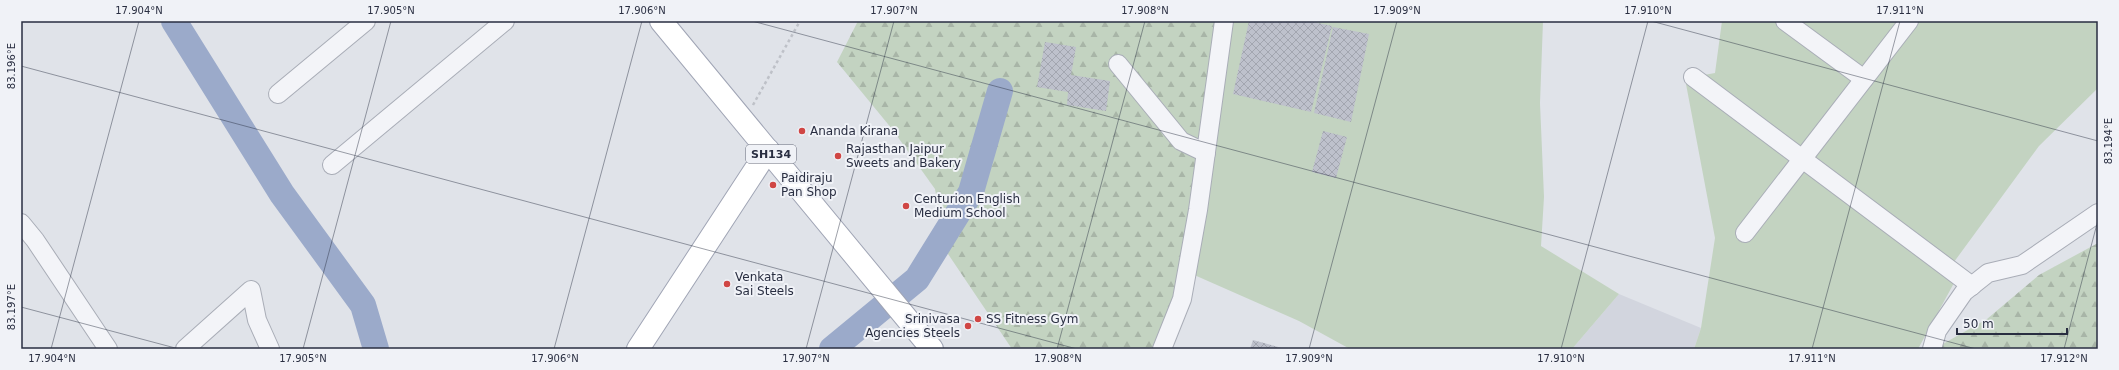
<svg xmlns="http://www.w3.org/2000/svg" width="2119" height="370" viewBox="0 0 2119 370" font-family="'DejaVu Sans',sans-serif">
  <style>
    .built { fill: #d2d5de }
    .green { fill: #c3d3c1 }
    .forest { fill: url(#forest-firs) }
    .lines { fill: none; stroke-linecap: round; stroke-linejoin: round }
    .river { stroke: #9baaca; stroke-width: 26 }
    .building { fill: url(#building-cross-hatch) }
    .minor-casing { stroke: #a9adb7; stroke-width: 20 }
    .major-casing { stroke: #a0a5b5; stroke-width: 24 }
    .path { stroke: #bec1c8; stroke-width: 2.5; stroke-dasharray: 3 3; stroke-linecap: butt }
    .minor { stroke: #f3f4f8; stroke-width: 18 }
    .major { stroke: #fff; stroke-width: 22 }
    .ticks { fill: none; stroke: #292e41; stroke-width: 1; stroke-opacity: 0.45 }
    .poi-dot { fill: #d04644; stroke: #f0f2f7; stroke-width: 1.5 }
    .labels { text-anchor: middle; stroke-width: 4; stroke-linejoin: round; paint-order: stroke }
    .shield { fill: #f0f2f7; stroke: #656978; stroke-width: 1 }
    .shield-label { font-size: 11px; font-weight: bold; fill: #292e41 }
    .poi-label { font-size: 12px; fill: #292e41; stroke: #f0f2f7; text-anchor: start }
    .neatline { fill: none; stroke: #292e41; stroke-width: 1.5 }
    .ticks-label { font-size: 10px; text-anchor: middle; fill: #292e41 }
  </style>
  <defs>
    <pattern id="forest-firs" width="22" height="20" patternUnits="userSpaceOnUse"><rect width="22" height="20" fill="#c3d3c1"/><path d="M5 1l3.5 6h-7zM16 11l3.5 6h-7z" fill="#a8b5a7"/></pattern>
    <pattern id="building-cross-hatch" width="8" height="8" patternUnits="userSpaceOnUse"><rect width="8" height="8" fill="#bec1cc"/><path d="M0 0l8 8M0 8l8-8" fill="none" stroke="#a3a6b0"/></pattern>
  </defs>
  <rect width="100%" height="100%" fill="#e0e3e9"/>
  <!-- built -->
  <path class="built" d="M1619 294 1701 328 1694 349H1572Z"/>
  <!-- green -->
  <g class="green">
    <path d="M1224 21H1543L1540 103 1544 197 1541 246 1619 294 1572 349H1350L1299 321 1192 274Z"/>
    <path d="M1722 21H2098V88L2039 146 1954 262 1960 272 1918 349H1694L1701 328 1715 238 1686 84 1693 77 1715 73Z"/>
  </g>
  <!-- forest -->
  <g class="forest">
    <path d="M858 21H1224L1212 114 1162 349H1012L946 251 935 189 892 129 837 62Z"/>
    <path d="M2098 243V349H1934L1987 319 2039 275Z"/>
  </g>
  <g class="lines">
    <!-- river -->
    <g class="river">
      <path d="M174 21 282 194 363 305 376 349"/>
      <path d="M832 349 917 279 971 192 1000 91"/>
    </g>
  </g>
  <!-- building -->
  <g class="building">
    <path d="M1249 21H1309L1332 26 1311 112 1233 94Z"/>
    <path d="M1333 27 1369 34 1351 122 1314 113Z"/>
    <path d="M1045 42 1076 47 1071 75 1110 81 1106 111 1067 105 1068 92 1037 87Z"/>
    <path d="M1323 131 1347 137 1336 178 1312 172Z"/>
    <path d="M1253 340 1285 349H1250Z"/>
  </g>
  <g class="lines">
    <!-- minor casing -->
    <g class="minor-casing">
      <g id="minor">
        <path d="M1785 21 1864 79"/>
        <path d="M1118 64 1181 141 1206 153"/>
        <path d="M1693 77 1972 286"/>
        <path d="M278 94 366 21"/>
        <path d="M332 165 505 21"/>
        <path d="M21 223 35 240 108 349"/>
        <path d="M1745 233 1909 21"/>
        <path d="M185 349 251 290 257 320 270 349"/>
        <path d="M1162 349 1182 299 1198 210 1224 21"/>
        <path d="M1932 349 1937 331 1964 292 1988 273 2022 265 2098 213"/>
      </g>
    </g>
    <!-- major casing -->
    <g class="major-casing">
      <g id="major">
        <path d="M661 21 932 349"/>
        <path d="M638 349 768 150"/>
      </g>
    </g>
    <!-- path -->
    <path class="path" d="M753 105 800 21"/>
    <!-- minor -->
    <use href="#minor" class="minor"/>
    <!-- major -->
    <use href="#major" class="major"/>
  </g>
  <!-- ticks -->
  <path class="ticks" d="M752 21 1976 349M1651 21 2098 141M21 66 1077 349M21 307 179 349M51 349 139 21M303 349 391 21M554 349 642 21M806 349 894 21M1057 349 1145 21M1309 349 1397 21M1561 349 1648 21M1812 349 1900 21M2064 349 2098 220"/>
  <!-- markers -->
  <g class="poi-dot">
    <circle cx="802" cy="131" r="4"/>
    <circle cx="838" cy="156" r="4"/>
    <circle cx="773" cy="185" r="4"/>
    <circle cx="906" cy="206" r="4"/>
    <circle cx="727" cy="284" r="4"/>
    <circle cx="978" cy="319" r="4"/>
    <circle cx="968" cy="326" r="4"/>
  </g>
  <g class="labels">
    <!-- shield labels -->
    <rect class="shield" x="746" y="145" width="50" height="18" rx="3"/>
    <g class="shield-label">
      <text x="771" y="158">SH134</text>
    </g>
    <!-- poi labels -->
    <g class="poi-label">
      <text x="810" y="135">Ananda Kirana</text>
      <text x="846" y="153">Rajasthan Jaipur<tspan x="846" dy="14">Sweets and Bakery</tspan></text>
      <text x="781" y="182">Paidiraju<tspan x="781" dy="14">Pan Shop</tspan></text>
      <text x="914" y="203">Centurion English<tspan x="914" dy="14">Medium School</tspan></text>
      <text x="735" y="281">Venkata<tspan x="735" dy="14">Sai Steels</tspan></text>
      <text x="960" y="323" text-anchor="end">Srinivasa<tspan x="960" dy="14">Agencies Steels</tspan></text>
      <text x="986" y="323">SS Fitness Gym</text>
    </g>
  </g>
  <!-- border -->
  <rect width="2119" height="370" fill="none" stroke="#f0f2f7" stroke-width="44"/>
  <!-- scale -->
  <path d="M1957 328v6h110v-6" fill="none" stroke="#292e41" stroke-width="2"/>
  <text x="1963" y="328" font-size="12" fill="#292e41" stroke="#f0f2f7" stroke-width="3" paint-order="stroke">50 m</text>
  <rect x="22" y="22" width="2075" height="326" class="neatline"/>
  <g class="ticks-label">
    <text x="139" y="14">17.904°N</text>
    <text x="391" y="14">17.905°N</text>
    <text x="642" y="14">17.906°N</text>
    <text x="894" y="14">17.907°N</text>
    <text x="1145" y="14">17.908°N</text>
    <text x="1397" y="14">17.909°N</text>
    <text x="1648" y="14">17.910°N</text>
    <text x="1900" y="14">17.911°N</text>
    <text transform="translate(11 66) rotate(-90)" y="4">83.196°E</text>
    <text transform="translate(2108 141) rotate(-90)" y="4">83.194°E</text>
    <text transform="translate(11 307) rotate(-90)" y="4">83.197°E</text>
    <text x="52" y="362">17.904°N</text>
    <text x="303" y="362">17.905°N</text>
    <text x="555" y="362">17.906°N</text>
    <text x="806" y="362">17.907°N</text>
    <text x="1058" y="362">17.908°N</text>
    <text x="1309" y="362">17.909°N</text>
    <text x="1561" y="362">17.910°N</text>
    <text x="1812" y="362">17.911°N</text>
    <text x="2064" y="362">17.912°N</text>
  </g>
</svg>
